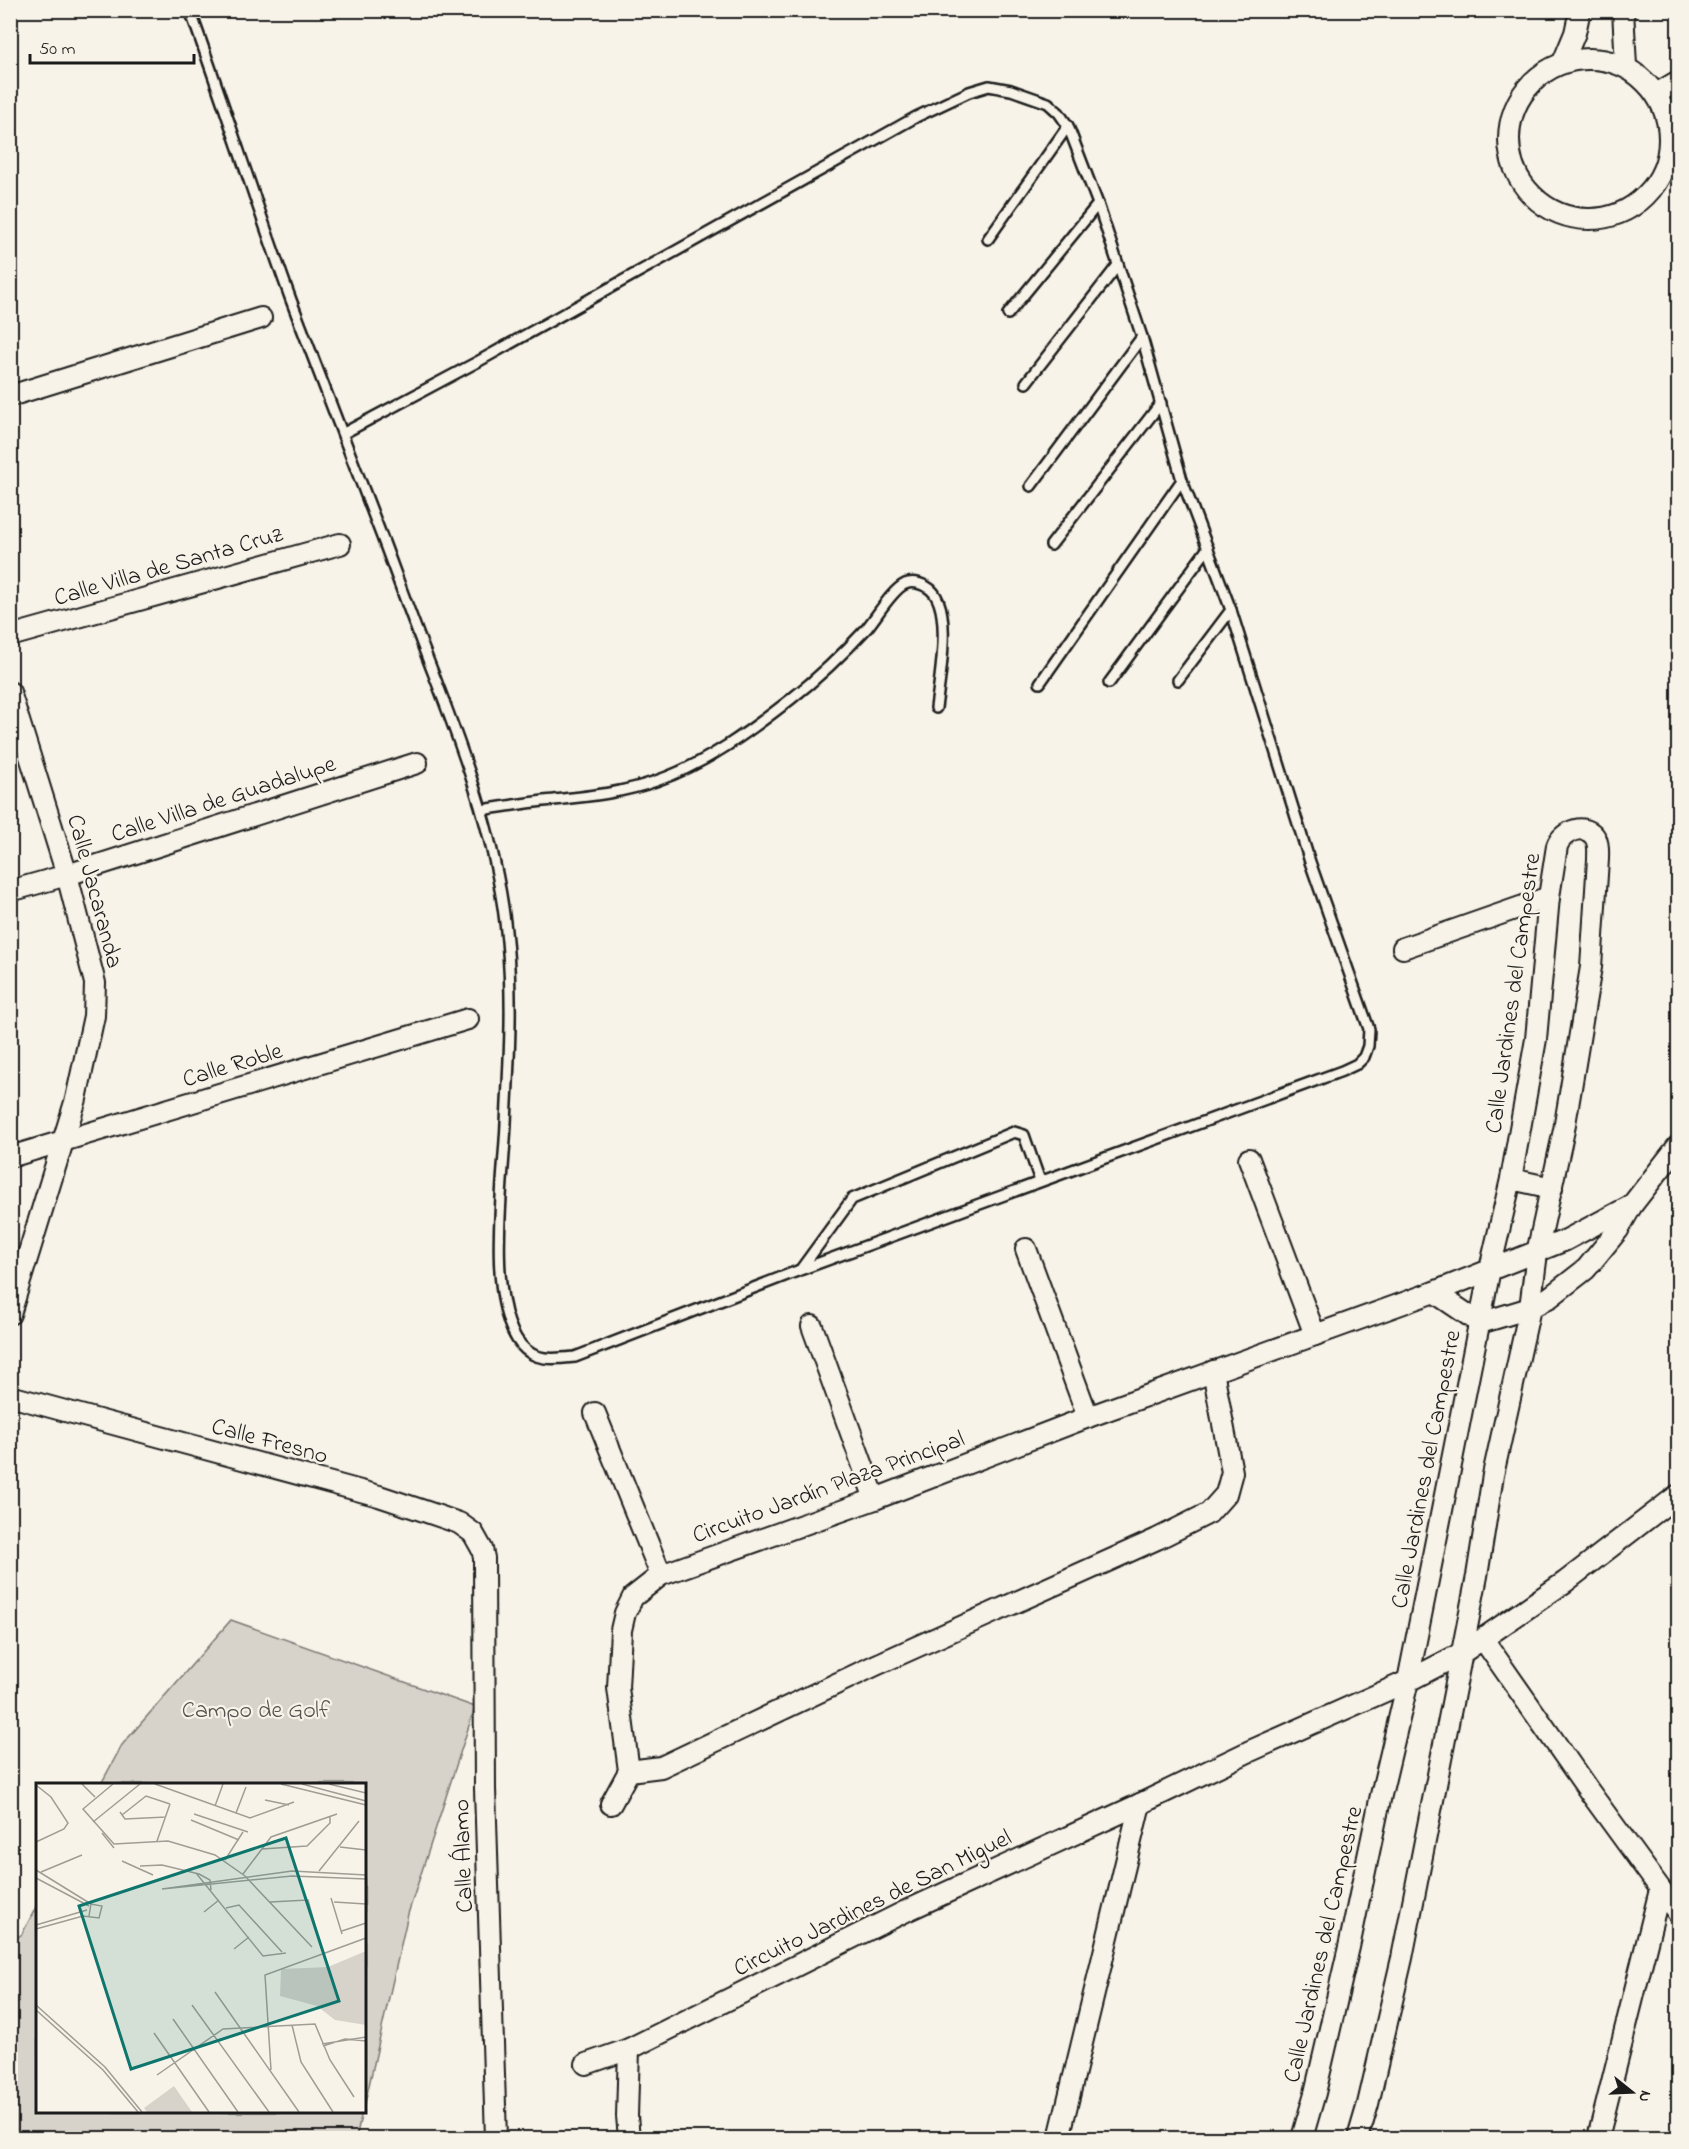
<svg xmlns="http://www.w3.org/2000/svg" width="1689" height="2149" viewBox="0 0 1689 2149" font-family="'Indie Flower',sans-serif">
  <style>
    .green { fill: #d7d3cb; stroke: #7a7874; stroke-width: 1.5 }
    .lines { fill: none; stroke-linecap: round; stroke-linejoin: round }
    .lane-casing { stroke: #1c1c1c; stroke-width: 14 }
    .street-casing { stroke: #1c1c1c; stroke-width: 24 }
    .lane { stroke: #f7f3e8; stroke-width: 9 }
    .street { stroke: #f7f3e8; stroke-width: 20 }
    .labels { text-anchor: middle; stroke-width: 4.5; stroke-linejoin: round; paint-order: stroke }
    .street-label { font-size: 24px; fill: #1c1c1c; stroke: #f7f3e8 }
    .park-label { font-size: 24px; fill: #545351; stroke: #f7f3e8 }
    .inset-road { fill: none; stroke: #9f9d96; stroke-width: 1.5 }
    .view { fill: #0f766e; fill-opacity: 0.15; stroke: #0f766e; stroke-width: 3 }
    .inset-edge { fill: none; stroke: #1c1c1c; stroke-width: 3 }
  </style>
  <rect width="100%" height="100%" fill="#f7f3e8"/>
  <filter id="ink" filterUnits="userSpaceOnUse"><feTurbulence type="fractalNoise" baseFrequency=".0167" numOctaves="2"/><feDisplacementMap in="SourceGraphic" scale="12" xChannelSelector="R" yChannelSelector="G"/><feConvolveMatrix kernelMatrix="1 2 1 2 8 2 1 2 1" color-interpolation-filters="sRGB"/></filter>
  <g filter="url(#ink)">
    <!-- green -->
    <g class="green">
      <path d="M231 1620 475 1707 408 1914 365 2103 364 1784H101L122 1745Z"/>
      <path d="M37 1905 38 2112H362L356 2138H11V1942L22 1934Z"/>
    </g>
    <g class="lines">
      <!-- lane casing -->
      <g class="lane-casing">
        <g id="lane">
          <path d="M190 10C225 107 256 204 291 300 322 382 354 463 385 545 401 588 417 632 434 675 467 761 499 848 507 941 513 1001 509 1063 506 1123 504 1178 485 1302 521 1345 535 1362 555 1359 575 1357L800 1270 1342 1071 1357 1064 1364 1057 1368 1046 1369 1029 1310 862 1231 610 1182 480 1142 337 1098 204 1068 126 1059 113 1048 103 1011 90 989 86 969 92 916 117 479 361 344 433"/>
          <path d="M988 239 1068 126"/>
          <path d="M1008 314 1098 204"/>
          <path d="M1026 383 1118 265"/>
          <path d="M1031 486 1142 337"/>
          <path d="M1051 545 1161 403"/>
          <path d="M1178 680 1231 610"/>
          <path d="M1040 683 1182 480"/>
          <path d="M1109 683 1208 548"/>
          <path d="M482 810C506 806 530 802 554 800 588 796 623 793 656 781 706 764 750 731 791 699 818 678 844 653 867 628 877 616 892 590 905 584 912 581 920 583 927 587 955 602 939 681 936 708"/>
          <path d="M801 1269 852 1199 1014 1132 1024 1135 1040 1181"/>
        </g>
      </g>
      <!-- street casing -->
      <g class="street-casing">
        <g id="street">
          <path d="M1623 10 1626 66"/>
          <circle cx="1589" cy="139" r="80"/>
          <path d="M1563 62 1575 33 1580 10"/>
          <path d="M1656 94 1678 81"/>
          <path d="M10 396 261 318"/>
          <path d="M10 636 340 544"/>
          <path d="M10 692 67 875 95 983 94 1016 76 1099 10 1314"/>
          <path d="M10 891 67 875 417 763"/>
          <path d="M1403 948 1549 897"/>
          <path d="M10 1157 468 1019"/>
          <path d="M1249 1159 1315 1335"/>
          <path d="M1511 1179 1552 1188"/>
          <path d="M1026 1249 1088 1417"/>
          <path d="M1434 1292 1480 1323 1530 1308 1550 1297 1586 1269 1618 1230 1632 1205 1678 1146"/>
          <path d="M812 1326 875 1499"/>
          <path d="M10 1396 379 1496 424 1511 459 1523 473 1533 482 1549 484 1558 485 1789 496 2138"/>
          <path d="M595 1413 661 1575"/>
          <path d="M1483 1639 1589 1791 1678 1913"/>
          <path d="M629 1771 661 1767 876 1665 1157 1539 1209 1513 1226 1494 1232 1472 1213 1371"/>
          <path d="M611 1804 629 1771 618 1688 621 1630 625 1613 633 1597 661 1575 875 1499 1088 1417 1434 1292 1566 1240 1632 1205"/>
          <path d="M629 2049 627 2116 629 2138"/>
          <path d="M586 2064 629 2049 906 1911 1140 1804 1248 1752 1408 1681 1462 1653 1565 1582 1678 1495"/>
          <path d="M1059 2138 1140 1804"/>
          <path d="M1302 2138 1315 2093 1349 1947 1381 1795 1408 1681 1490 1269 1511 1179 1536 1039 1549 897 1557 846C1562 831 1587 821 1596 839 1599 845 1598 852 1598 859L1591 967 1564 1130 1537 1253 1530 1308 1493 1475 1477 1576 1402 1958 1368 2104 1358 2138"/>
          <path d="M1598 2138 1660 1890"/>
        </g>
      </g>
      <!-- lane -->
      <use href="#lane" class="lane"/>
      <!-- street -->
      <use href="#street" class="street"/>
    </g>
  </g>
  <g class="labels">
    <!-- street labels -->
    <g class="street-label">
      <text transform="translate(168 565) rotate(-16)" y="8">Calle Villa de Santa Cruz</text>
      <text transform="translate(223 798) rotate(-18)" y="8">Calle Villa de Guadalupe</text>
      <text transform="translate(96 891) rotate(75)" y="8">Calle Jacaranda</text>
      <text transform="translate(1512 993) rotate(-82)" y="8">Calle Jardines del Campestre</text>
      <text transform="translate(232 1064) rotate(-17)" y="8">Calle Roble</text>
      <text transform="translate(270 1440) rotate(15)" y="8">Calle Fresno</text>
      <text transform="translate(1425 1469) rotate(-79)" y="8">Calle Jardines del Campestre</text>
      <text transform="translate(828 1486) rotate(-20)" y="8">Circuito Jardín Plaza Principal</text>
      <text transform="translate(462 1856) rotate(-92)" y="8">Calle Álamo</text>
      <text transform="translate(872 1902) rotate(-26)" y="8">Circuito Jardines de San Miguel</text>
      <text transform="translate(1322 1944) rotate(-77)" y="8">Calle Jardines del Campestre</text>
    </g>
    <!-- park labels -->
    <g class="park-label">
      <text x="256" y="1717">Campo de Golf</text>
    </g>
  </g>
  <!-- overview -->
  <g transform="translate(36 1783)">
    <rect width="330" height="330" fill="#f7f3e8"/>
    <path d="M330 168V242L299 237 281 223 244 213 245 186 292 184ZM138 303 156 329H111L108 325Z" fill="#d7d3cb"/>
    <path class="inset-road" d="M46 1 59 14M77 1 47 26 78 61 132 58 179 72 209 93 276 164M119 1 214 35 258 19M245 1 330 22M266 1 330 18M293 1 330 10M0 2 15 14 32 40 28 46 0 59M229 17 253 22M179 23 187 1M84 29 89 36 130 34M200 30 210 4M158 31 212 49M86 32 110 13 134 21M155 37 203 57M57 39 104 1M66 50 78 65M121 58 134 21M304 64 330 67M226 66 271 63 294 40V34M189 77 207 49M86 78 117 92M104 83 126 82 163 91 174 97 175 107M0 87 55 121M283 88 323 38M5 89 46 72M160 90 227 173 250 170M207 91 235 54 301 31M0 95 53 123M126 106 256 93 330 96M126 106 256 88 330 92M295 115 306 151M234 119 272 117 283 157M298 119 330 121M190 125 203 122 246 169M168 129 183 117M0 142 51 127M0 146 47 133 63 135 66 123 55 121 53 133M306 148 330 140M198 166 213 154M179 209 263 329M0 222 69 284 106 329M156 222 233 329M0 227 67 287 102 329M137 236 202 329M256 242 265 279 297 329M118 250 173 329M286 261 330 254M287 263 309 256 330 258M235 287 229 192 330 155M121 292 187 246 279 241 294 277 318 314"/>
    <path class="view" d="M250 55 303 218 95 286 43 123Z"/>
    <rect width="330" height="330" class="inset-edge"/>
  </g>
  <!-- margin -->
  <rect width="1689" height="2149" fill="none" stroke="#f7f3e8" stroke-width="36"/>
  <rect x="18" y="18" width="1653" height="2113" fill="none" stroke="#1c1c1c" stroke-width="2" filter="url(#ink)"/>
  <!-- north arrow -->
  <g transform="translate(1632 2092) rotate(108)" stroke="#f7f3e8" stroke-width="4.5" paint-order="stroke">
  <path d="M0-4.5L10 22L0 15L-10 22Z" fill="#1c1c1c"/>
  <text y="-9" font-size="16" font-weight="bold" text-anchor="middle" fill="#1c1c1c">N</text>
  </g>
  <!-- scale -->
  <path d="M30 54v9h164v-9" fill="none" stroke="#1c1c1c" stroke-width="3"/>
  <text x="39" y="54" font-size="18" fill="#1c1c1c" stroke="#f7f3e8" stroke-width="4.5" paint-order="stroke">50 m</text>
</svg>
